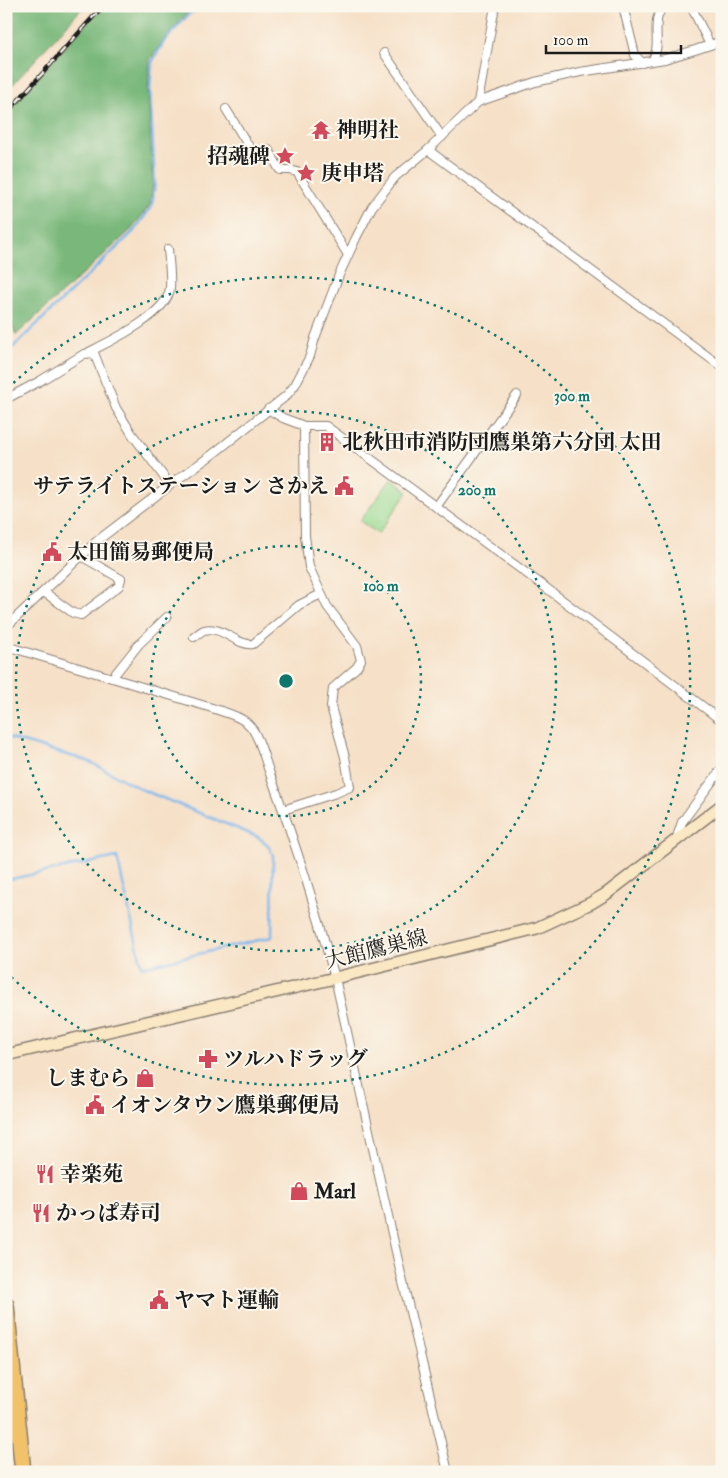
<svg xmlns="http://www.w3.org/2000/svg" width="728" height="1478" viewBox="0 0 728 1478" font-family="'IM FELL Double Pica','Noto Serif JP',serif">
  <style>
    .green { fill: #97d88f; stroke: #5a7a56 }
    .forest { fill: #79b87a; stroke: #4a6a4b }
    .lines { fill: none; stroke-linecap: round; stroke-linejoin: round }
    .stream { stroke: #7ab5eb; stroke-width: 2.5 }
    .street-casing { stroke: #897e72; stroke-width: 10 }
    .secondary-casing { stroke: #897e72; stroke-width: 14 }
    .highway-casing { stroke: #897e72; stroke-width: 18 }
    .street { stroke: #fff; stroke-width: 8 }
    .secondary { stroke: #fae7c3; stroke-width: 11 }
    .highway { stroke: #f2c26a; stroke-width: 15 }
    .rail-casing { stroke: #1c1c1c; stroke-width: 4.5 }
    .rail { stroke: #fbf7ec; stroke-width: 2.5; stroke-dasharray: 8; stroke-linecap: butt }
    .ring { fill: none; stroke: #0f766e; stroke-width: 2.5; stroke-dasharray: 2.5 5 }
    .labels { text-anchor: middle; stroke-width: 4; stroke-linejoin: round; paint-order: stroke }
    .poi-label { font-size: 21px; font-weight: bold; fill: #1c1c1c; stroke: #fbf7ec; text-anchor: start }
    .street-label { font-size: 21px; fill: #1c1c1c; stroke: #fbf7ec }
    .centre { fill: #0f766e; stroke: #fbf7ec; stroke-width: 2.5 }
    .ring-label { font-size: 15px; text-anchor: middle; font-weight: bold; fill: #0f766e; stroke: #fbf7ec; stroke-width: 4; stroke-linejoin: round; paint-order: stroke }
  </style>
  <rect width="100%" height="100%" fill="#fbf7ec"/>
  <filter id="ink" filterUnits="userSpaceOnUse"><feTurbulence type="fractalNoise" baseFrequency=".02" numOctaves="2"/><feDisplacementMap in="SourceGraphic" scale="10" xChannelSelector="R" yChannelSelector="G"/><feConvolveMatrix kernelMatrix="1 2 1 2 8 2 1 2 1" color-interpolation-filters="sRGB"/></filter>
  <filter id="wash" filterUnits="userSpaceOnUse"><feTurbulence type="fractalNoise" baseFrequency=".0096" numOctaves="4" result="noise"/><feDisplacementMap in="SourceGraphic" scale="20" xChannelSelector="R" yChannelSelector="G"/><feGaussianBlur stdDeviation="1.12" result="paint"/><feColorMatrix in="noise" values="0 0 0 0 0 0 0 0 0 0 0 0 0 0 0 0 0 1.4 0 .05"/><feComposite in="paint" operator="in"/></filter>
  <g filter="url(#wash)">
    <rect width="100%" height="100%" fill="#f6e0c7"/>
    <!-- green -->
    <path class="green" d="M391 479 408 492 378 534 360 521Z"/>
    <!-- forest -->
    <g class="forest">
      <path d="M6 6H84L6 92Z"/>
      <path d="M102 6H196L189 11 165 39 150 60 148 88 153 183 150 205 131 230 16 335 6 311V113Z"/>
    </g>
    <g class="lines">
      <!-- stream -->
      <g class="stream">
        <path d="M6 354 133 232 152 206 155 183 150 89 152 62 164 42 190 13 208 6"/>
        <path d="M6 737 88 761 143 790 258 837 268 845 273 855 272 937 142 967 117 857 6 880"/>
      </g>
    </g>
  </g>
  <g filter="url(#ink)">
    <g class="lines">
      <!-- street casing -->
      <g class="street-casing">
        <g id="street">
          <path d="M623 6 635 55 642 63"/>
          <path d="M691 6 710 45"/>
          <path d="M384 53 442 137"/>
          <path d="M652 61C660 48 655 35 657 21 657 16 660 11 663 6"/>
          <path d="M478 102 495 6"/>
          <path d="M226 109 251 150 256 153 267 149C273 153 275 164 280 170H290L297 172 348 255"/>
          <path d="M428 150 722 367"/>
          <path d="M89 352C111 341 168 314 170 288 171 275 169 261 168 249"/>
          <path d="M6 399 40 381 84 354 94 353 116 408 132 434 170 485"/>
          <path d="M268 409 283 418 304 426H326L541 584 722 721"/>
          <path d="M436 507 517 395"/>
          <path d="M44 592 73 613 81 615 119 586 121 579 81 556"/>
          <path d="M6 627 97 541 170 485 213 454 286 396 295 385 310 356 315 338 339 275 356 238 372 207 395 177 428 150 478 102 535 82 580 72 665 59 695 50 722 41"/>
          <path d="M194 637C197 635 201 631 204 630 222 625 236 646 253 644L299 605 321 594"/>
          <path d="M6 646 212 708C223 712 238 715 247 723 258 732 264 757 269 771 294 839 316 908 335 978L401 1274 448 1472"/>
          <path d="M112 678 139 644 167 617"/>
          <path d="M283 810 336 793 350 787 345 757 331 707 333 688 357 667 361 660 357 646 327 606 309 567 305 536 304 426"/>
          <path d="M676 840 682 822 722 768"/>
        </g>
      </g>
      <!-- secondary casing -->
      <g class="secondary-casing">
        <path id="secondary" d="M6 1055 335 978 537 928 591 903 606 894 722 805"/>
      </g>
      <!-- highway casing -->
      <g class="highway-casing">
        <path id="highway" d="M6 1305 23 1472"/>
      </g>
      <!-- street -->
      <use href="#street" class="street"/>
      <!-- secondary -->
      <use href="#secondary" class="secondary"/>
      <!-- highway -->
      <use href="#highway" class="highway"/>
      <!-- rail casing -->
      <g class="rail-casing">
        <path id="rail" d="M6 114 103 6"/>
      </g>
      <!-- rail -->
      <use href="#rail" class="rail"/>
    </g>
  </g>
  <!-- distance rings -->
  <g class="ring">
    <circle cx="286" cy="681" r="135"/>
    <circle cx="286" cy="681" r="270"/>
    <path d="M8 388A404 404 0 1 1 8 974"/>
  </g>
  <!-- icons -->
  <defs>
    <g id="temple-bare" transform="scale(1.5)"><path d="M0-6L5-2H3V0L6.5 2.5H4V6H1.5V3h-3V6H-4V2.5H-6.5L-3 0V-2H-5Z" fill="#d1495b" stroke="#fbf7ec" stroke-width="2.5" paint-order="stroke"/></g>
    <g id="sight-bare" transform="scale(1.5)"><path d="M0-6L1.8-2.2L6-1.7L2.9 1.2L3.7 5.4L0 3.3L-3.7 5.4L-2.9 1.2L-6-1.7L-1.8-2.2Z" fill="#d1495b" stroke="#fbf7ec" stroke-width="2.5" paint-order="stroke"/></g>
    <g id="building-bare" transform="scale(1.5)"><path d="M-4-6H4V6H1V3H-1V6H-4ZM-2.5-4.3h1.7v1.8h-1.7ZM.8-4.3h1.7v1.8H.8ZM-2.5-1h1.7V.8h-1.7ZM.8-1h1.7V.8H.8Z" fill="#d1495b" stroke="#fbf7ec" stroke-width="2.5" paint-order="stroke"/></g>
    <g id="civic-bare" transform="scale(1.5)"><path d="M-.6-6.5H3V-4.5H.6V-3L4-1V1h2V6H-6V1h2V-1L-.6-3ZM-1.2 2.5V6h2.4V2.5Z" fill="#d1495b" stroke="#fbf7ec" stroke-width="2.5" paint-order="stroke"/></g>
    <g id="pharmacy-bare" transform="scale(1.5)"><path d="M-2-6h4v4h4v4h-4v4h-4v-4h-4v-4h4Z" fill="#d1495b" stroke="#fbf7ec" stroke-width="2.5" paint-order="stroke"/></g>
    <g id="shop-bare" transform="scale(1.5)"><path d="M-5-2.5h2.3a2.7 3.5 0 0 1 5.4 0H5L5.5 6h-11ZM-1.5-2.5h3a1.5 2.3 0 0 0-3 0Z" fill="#d1495b" stroke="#fbf7ec" stroke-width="2.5" paint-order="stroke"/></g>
    <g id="restaurant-bare" transform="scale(1.5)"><path d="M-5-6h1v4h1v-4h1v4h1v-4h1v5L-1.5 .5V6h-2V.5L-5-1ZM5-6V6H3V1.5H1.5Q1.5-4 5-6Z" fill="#d1495b" stroke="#fbf7ec" stroke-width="2.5" paint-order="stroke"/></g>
  </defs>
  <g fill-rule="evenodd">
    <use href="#temple-bare" x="321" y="130"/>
    <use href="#sight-bare" x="285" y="156"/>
    <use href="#sight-bare" x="306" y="173"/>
    <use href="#building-bare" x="327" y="442"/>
    <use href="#civic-bare" x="344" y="486"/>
    <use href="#civic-bare" x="52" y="552"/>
    <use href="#pharmacy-bare" x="208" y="1059"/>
    <use href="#shop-bare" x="145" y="1078"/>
    <use href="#civic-bare" x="95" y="1105"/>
    <use href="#restaurant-bare" x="45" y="1174"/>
    <use href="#shop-bare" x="299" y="1191"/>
    <use href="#restaurant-bare" x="41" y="1213"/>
    <use href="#civic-bare" x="159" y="1300"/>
  </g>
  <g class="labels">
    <!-- poi labels -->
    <g class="poi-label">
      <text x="336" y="137">神明社</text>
      <text x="270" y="163" text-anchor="end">招魂碑</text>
      <text x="321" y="180">庚申塔</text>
      <text x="342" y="449">北秋田市消防団鷹巣第六分団 太田</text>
      <text x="329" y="493" text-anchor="end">サテライトステーション さかえ</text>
      <text x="67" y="559">太田簡易郵便局</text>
      <text x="223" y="1066">ツルハドラッグ</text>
      <text x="130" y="1085" text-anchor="end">しまむら</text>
      <text x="110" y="1112">イオンタウン鷹巣郵便局</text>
      <text x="60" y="1181">幸楽苑</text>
      <text x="314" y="1198">Marl</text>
      <text x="56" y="1220">かっぱ寿司</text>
      <text x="174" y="1307">ヤマト運輸</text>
    </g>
    <!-- street labels -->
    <g class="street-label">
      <text transform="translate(376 949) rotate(-14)" y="7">大館鷹巣線</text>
    </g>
  </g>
  <circle cx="286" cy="681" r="8" class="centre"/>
  <g class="ring-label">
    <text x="572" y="401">300 m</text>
    <text x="477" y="495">200 m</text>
    <text x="381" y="591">100 m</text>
  </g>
  <!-- margin -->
  <rect width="728" height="1478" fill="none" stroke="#fbf7ec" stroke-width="25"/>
  <!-- scale -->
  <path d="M546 45v8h135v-8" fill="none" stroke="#1c1c1c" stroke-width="2.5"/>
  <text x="553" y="45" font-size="15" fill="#1c1c1c" stroke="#fbf7ec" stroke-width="4" paint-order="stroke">100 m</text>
</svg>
